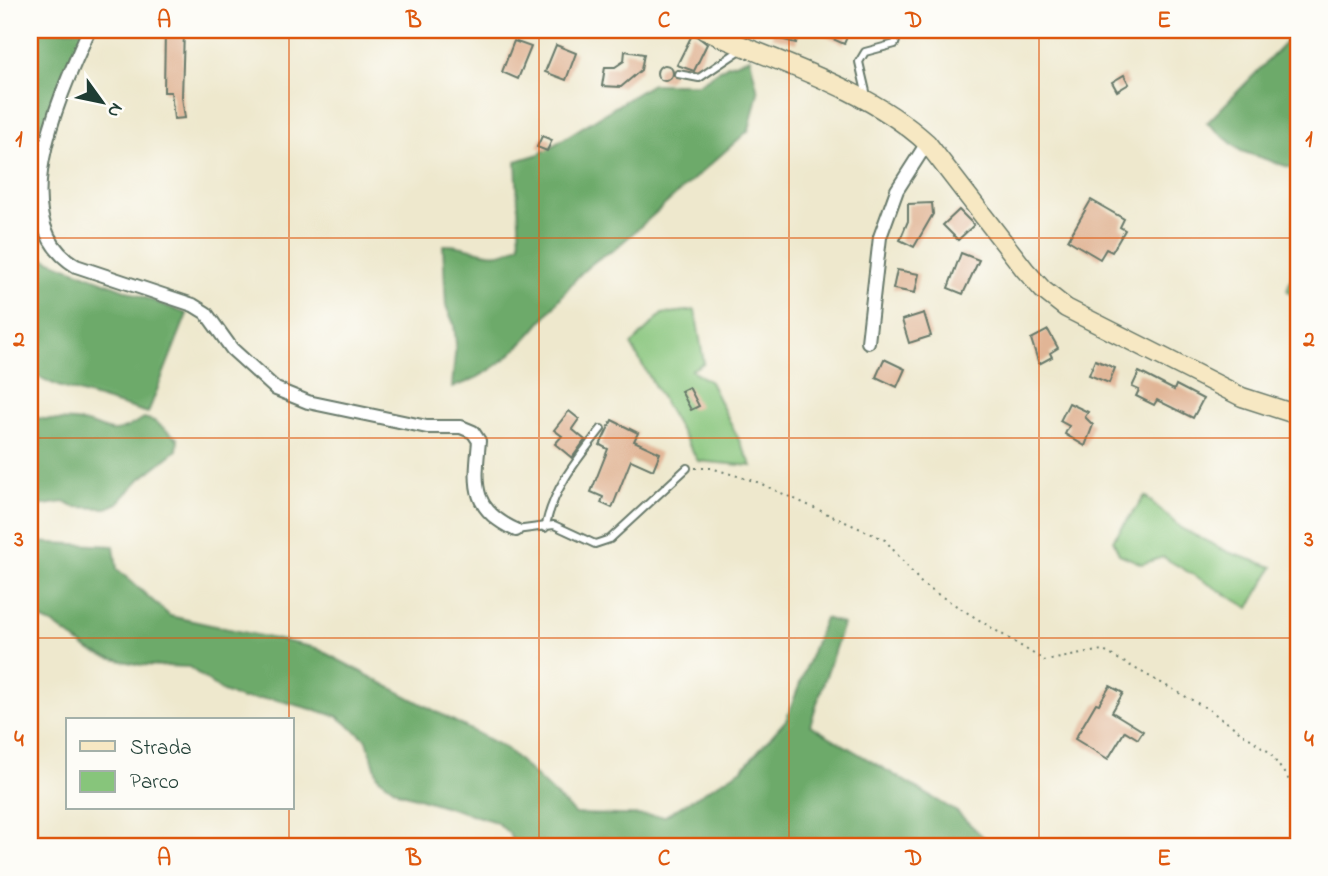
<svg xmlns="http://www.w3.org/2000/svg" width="1328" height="876" viewBox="0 0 1328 876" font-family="'Indie Flower',sans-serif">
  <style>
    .green { fill: #87c57b; stroke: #538158; stroke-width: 2 }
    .forest { fill: #6daa6b; stroke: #467450; stroke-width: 2 }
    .building { fill: #e1b596 }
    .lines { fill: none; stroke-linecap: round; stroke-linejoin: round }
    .lane-casing { stroke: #67796a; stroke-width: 10 }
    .street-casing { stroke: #67796a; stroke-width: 16 }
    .secondary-casing { stroke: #67796a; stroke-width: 21 }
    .path { stroke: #67796a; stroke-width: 2; stroke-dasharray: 2 5; stroke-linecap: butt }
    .lane { stroke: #fff; stroke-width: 6 }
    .street { stroke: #fff; stroke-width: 12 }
    .secondary { stroke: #f7e8c3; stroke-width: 18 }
    .grid { fill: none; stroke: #de580e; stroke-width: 2; stroke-opacity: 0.55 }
    .neatline { fill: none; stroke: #de580e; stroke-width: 2.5 }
    .grid-label { font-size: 23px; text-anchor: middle; font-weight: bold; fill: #de580e }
  </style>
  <rect width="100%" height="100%" fill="#fdfcf7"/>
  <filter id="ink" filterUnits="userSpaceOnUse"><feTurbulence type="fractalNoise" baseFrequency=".0143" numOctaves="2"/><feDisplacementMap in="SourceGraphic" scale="14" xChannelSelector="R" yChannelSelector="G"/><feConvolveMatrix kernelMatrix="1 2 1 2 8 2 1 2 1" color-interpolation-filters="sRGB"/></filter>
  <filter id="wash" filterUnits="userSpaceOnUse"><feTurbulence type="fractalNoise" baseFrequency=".00686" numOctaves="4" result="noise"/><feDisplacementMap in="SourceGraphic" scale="28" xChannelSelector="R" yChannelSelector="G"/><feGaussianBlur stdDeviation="1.57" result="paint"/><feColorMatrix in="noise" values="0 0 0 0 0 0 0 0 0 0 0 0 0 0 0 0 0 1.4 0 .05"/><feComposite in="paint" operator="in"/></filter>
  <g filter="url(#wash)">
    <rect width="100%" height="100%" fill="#eee8cd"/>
    <!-- green -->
    <g class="green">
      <path d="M695 310 704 363 691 370 710 382 752 466 698 461 631 345 662 314Z"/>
      <path d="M1145 496 1182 529 1228 552 1273 567 1249 608 1163 557 1142 564 1119 554 1113 540Z"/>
    </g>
    <!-- forest -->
    <g class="forest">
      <path d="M38 30H87L47 124H30V48Z"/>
      <path d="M1298 30V170L1241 151 1207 123Z"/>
      <path d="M750 58 758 92 749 130 614 250C582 264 567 291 545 317 520 348 491 377 452 387L456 344 454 324 446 306 443 245C477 243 487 266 520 244L516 161 539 154 652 84H698L728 65Z"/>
      <path d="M30 253 187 314 148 413 58 386 30 373Z"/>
      <path d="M1298 258V297L1296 300 1287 290Z"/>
      <path d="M30 416C45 421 59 420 75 421 112 425 103 443 144 418L154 421 178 439 177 450 140 479 118 503 107 508 74 507 64 502 30 507Z"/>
      <path d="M30 542 114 546 117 569 170 616 316 648 507 749 575 814 665 816 742 769 786 720 825 618 843 624 810 725 957 812 993 846H770C730 831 707 846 668 846 617 847 566 846 515 846L509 833 496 822 399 792 378 777 367 740 337 716 274 699H242L223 692 189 667 141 665 109 658 90 651 56 626 30 614Z"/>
    </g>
    <g id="blocks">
      <!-- building -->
      <g class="building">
        <path d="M165 30H184L182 97 185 118 174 119 171 92H164Z"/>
        <path d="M773 30H799L796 43 772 37Z"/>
        <path d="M813 30H850L844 44Z"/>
        <path d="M693 33 707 44 694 71 677 65Z"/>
        <path d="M514 41 531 47 518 79 502 72Z"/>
        <path d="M556 45 576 53 566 80 545 72Z"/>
        <path d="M625 51 644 54 641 70 621 87 602 86 605 67H615L624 61Z"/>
        <circle cx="665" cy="73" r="8"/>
        <path d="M1124 75 1129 84 1117 91 1112 82Z"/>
        <path d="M542 136 552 140 547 151 537 147Z"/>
        <path d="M1091 200 1124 219 1120 227 1125 230 1112 252 1106 249 1100 259 1068 240Z"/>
        <path d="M932 203 933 214 914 247 900 240 908 221V204Z"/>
        <path d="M959 210 974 225 958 240 943 225Z"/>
        <path d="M961 253 979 260 963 294 948 288Z"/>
        <path d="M897 270 919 274 915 293 893 289Z"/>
        <path d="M924 313 931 336 909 343 902 320Z"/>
        <path d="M1048 330 1058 348 1050 353 1052 357 1039 364 1031 339Z"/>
        <path d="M884 359 905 369 897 387 876 377Z"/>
        <path d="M1095 360 1115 368 1109 383 1089 375Z"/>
        <path d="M1139 372 1174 390 1176 385 1203 399 1193 418 1157 400 1154 405 1136 396 1139 390 1132 387Z"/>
        <path d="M689 387 699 406 691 410 681 391Z"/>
        <path d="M1069 403 1088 412 1085 417 1093 425 1085 446 1065 434 1069 426 1060 421Z"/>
        <path d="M569 411 579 419 572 429 585 440 572 458 555 444 562 436 554 430Z"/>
        <path d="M612 420 638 433 634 441 660 453 653 470 631 460 612 508 601 503 603 497 591 492 608 449 600 445Z"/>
        <path d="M1110 686 1123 693 1112 712 1143 731 1138 739 1125 731 1108 759 1075 739 1096 703 1099 704Z"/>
      </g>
    </g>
  </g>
  <g filter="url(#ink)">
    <use href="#blocks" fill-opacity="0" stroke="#67796a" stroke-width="2"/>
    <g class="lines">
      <!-- lane casing -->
      <g class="lane-casing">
        <g id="lane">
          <path d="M678 74 699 78 742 49"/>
          <path d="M867 96 859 62 865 52 895 44 898 34 895 30"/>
          <path d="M545 528C554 487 576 461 601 429"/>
          <path d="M516 530 554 525 595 544 610 539 687 468"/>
        </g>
      </g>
      <!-- street casing -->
      <g class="street-casing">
        <g id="street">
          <path d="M89 30C62 91 0 221 76 266L193 305 206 313 232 349 276 389 308 402 427 427H461L473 432 479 441C475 484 470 509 516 530"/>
          <path d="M868 342 880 237 897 190 927 143"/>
        </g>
      </g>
      <!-- secondary casing -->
      <g class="secondary-casing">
        <path id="secondary" d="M704 30C779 63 866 87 927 143L1025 270 1043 290 1066 308 1242 397 1298 415"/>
      </g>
      <!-- path -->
      <g class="path">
        <path d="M30 130 39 132"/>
        <path d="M695 468H711L757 482 885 540 923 585 1045 661 1102 650 1208 709 1269 752 1294 787 1298 810"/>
      </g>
      <!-- lane -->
      <use href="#lane" class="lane"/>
      <!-- street -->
      <use href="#street" class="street"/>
      <!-- secondary -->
      <use href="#secondary" class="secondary"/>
    </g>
  </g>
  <!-- grid -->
  <path class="grid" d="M289 30V720M539 30V846M789 30V846M1039 30V846M30 238H1298M30 438H1298M30 638H1298M289 808V846"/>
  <!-- margin -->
  <rect width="1328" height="876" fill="none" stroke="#fdfcf7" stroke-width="77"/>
  <!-- legend -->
  <rect x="66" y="718" width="228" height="91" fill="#fdfcf7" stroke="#a4b0a9" stroke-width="2"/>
  <rect x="80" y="741" width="35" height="10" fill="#f7e8c3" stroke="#a4b0a9" stroke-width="2"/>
  <text x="130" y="754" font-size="21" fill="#1f3d34">Strada</text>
  <rect x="80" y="771" width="35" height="21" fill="#87c57b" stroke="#a4b0a9" stroke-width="2"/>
  <text x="130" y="788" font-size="21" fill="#1f3d34">Parco</text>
  <!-- north arrow -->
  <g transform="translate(102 102) rotate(123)" stroke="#fdfcf7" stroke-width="5" paint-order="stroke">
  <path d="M0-5L12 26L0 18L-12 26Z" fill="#1f3d34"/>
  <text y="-10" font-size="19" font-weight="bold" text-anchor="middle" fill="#1f3d34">N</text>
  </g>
  <rect x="38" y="38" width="1252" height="800" class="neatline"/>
  <g class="grid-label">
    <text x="164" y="27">A</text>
    <text x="414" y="27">B</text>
    <text x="664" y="27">C</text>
    <text x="914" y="27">D</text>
    <text x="1164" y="27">E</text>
    <text x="19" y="146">1</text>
    <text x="1309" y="146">1</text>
    <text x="19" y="346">2</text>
    <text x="1309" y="346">2</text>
    <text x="19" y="546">3</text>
    <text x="1309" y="546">3</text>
    <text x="19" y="746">4</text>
    <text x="1309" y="746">4</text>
    <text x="164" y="865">A</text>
    <text x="414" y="865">B</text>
    <text x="664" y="865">C</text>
    <text x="914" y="865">D</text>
    <text x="1164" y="865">E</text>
  </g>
</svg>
